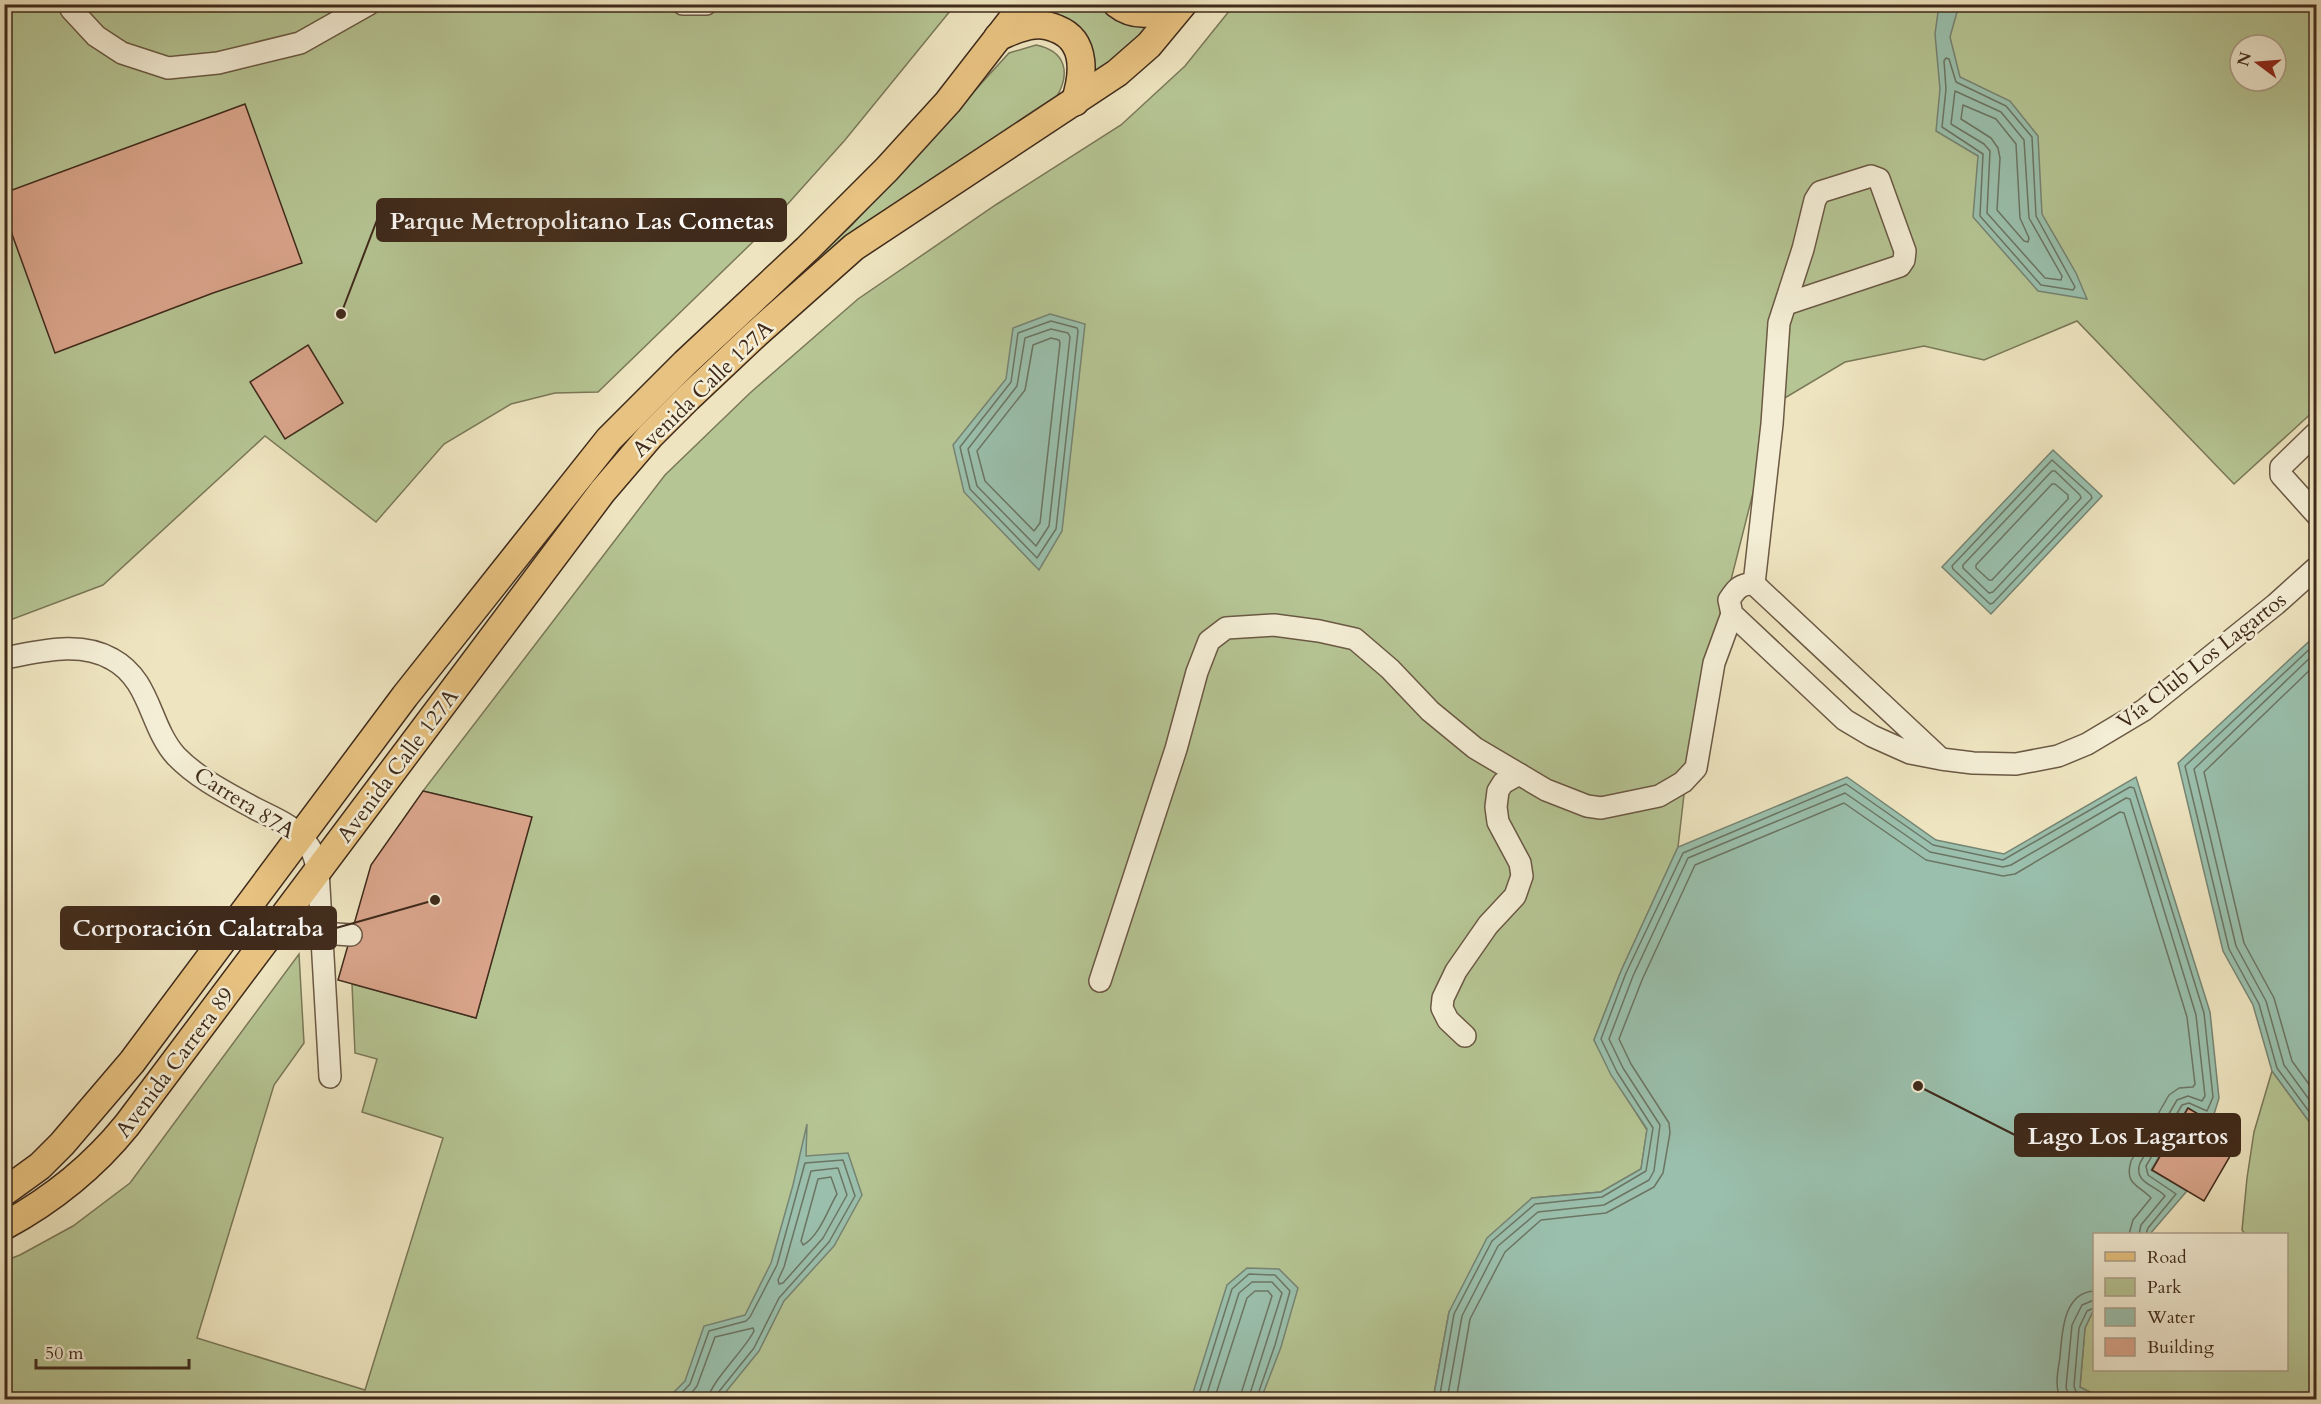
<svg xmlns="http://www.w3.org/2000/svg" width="2321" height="1404" viewBox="0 0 2321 1404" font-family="Cardo,serif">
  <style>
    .green { fill: #b6c594; stroke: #7a7858; stroke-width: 1.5; fill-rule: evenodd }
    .water { fill: #9ac0ad; stroke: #768473; stroke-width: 1.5 }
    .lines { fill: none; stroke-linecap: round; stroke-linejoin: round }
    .shore { stroke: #6c7564; stroke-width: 1.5 }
    .building { fill: #daa58c; stroke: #3f2a1b; stroke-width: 1.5 }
    .minor-casing { stroke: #6b5944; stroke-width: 24 }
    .major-casing { stroke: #3f2a1b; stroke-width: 30 }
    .minor { stroke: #f4eed6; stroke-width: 21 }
    .major { stroke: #e7c280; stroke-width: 27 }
    .labels { text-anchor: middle; stroke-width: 5; stroke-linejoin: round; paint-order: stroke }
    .street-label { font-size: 22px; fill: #3f2a1b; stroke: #f4eed6 }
    .leader { fill: none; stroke: #3f2a1b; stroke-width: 2 }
    .callout-dot { fill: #3f2a1b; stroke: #f4eed6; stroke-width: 2 }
    .callout { fill: #3f2a1b; stroke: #3f2a1b; stroke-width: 2 }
    .callout-label { font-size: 24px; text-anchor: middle; font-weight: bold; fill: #fff }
  </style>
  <rect width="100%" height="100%" fill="#eee5c0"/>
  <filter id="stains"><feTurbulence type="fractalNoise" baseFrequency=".00333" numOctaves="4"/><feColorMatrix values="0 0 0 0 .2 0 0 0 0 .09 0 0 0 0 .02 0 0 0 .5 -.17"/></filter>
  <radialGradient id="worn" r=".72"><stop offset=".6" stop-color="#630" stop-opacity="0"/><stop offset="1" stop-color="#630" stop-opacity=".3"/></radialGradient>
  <!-- green -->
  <g class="green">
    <path d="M5 5H955L845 140 759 236 598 392 555 393 511 404 444 444 376 522 265 436 103 585 5 622Z"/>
    <path d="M1043 5H1104L1155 25 1091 80 1031 14Z"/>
    <path d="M1234 5H2316V409L2234 484 2077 321 1984 360 1924 346 1845 362 1783 399 1753 493 1690 742 1678 847 1621 971 1594 1040 1612 1075 1647 1130 1641 1169 1601 1192 1532 1198 1449 1312 1433 1399H5L4 1261 20 1255 73 1226 130 1183 299 954 304 1043 274 1085 197 1338 365 1390 443 1138 362 1112 377 1059 355 1053 352 984 476 1018 531 817 423 791 665 475 750 393 858 299 997 204 1121 125 1185 66ZM2240 45H2276V81H2240Z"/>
    <path d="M1036 45C1066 51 1071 73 1056 98L857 228 617 448 660 403 852 225 1009 53Z"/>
    <path d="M2272 1071 2316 1131V1399H2103L2080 1387 2085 1328 2094 1309V1370H2286V1234H2245L2242 1230 2247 1178 2254 1132Z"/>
  </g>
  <!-- water -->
  <g class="water">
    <path d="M1939 5H1959L1950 37 1960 77 2010 101 2038 136 2042 214 2076 273 2087 299 2038 291 1973 217 1978 156 1936 131 1940 89 1935 34Z"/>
    <path d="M1050 314 1085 324 1062 531 1039 570 964 492 953 445 1006 379 1013 328Z"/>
    <path d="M2053 450 2102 496 1991 614 1942 567Z"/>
    <path d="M2316 635V1131L2272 1071 2253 1005 2223 951 2178 763Z"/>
    <path d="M1847 777 1936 840 2004 854 2136 777 2210 1012 2219 1098 2212 1121 2187 1109 2151 1170 2187 1191 2150 1234H2094V1309L2085 1328 2080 1387 2103 1399 1433 1400 1449 1312 1487 1238 1532 1198 1601 1192 1641 1169 1647 1129 1611 1075 1594 1040 1621 971 1678 847Z"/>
    <path d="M807 1124 806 1156 848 1153 862 1195 834 1246 784 1301 759 1351 720 1399H667L685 1381 704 1326 745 1315 771 1263 793 1185Z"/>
    <path d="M1247 1268 1279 1269 1298 1288 1281 1347 1261 1399H1191L1227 1285Z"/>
  </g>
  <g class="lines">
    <!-- shore -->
    <g class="shore">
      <path d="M1946 58 1949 59 1956 82 2006 106 2032 137 2036 216 2075 287 2073 290 2041 285 1980 216 1983 154 1942 127 1946 89 1944 61Z"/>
      <path d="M1955 91 2001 112 2024 140 2029 218 2062 276 2061 280 2045 278 1987 213 1990 151 1984 144 1951 124Z"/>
      <path d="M1963 105 1996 119 2016 144 2020 218 2029 238 2028 242 2024 241 1997 210 2000 158 1998 148 1991 138 1961 119Z"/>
      <path d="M1051 321 1077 328 1078 331 1056 529 1037 558 970 489 960 447 1011 382 1018 333Z"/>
      <path d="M1051 329 1068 333 1070 337 1049 526 1036 546 977 486 968 449 1017 386 1025 338Z"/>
      <path d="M1051 338 1059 340 1060 343 1040 523 1034 531 985 481 977 451 1025 390 1033 345Z"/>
      <path d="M2052 460 2091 495 2092 498 1993 603 1990 604 1953 569 1952 566Z"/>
      <path d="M2052 471H2055L2080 495 2081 498 1993 592 1989 593 1963 568V565Z"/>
      <path d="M2052 484H2055L2068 495V499L1992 580H1989L1976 568V565Z"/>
      <path d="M2316 643 2185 766 2229 949 2259 1004 2277 1068 2316 1121"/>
      <path d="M2316 652 2194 769 2236 946 2266 1001 2284 1065 2316 1109"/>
      <path d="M2316 664 2204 772 2244 943 2274 998 2292 1061 2316 1094"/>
      <path d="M838 1168 847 1195 823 1238 783 1283 779 1284 778 1280 784 1267 811 1171Z"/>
      <path d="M831 1177 837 1194C828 1209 819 1237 803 1245L801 1241 818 1179Z"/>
      <path d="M675 1400 690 1384 709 1331 746 1321 750 1317 777 1265 805 1163 843 1160 855 1196 829 1242 779 1298 754 1348 717 1394 716 1400"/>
      <path d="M686 1400 697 1386 715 1337 753 1328 754 1331C745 1350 709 1383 708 1400"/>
      <path d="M1197 1400 1232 1289 1249 1274 1275 1275 1290 1291 1275 1345 1256 1400"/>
      <path d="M1205 1400 1239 1293 1252 1282H1272L1282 1293 1248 1400"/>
      <path d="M1214 1400 1247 1298 1255 1291H1268L1272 1296 1239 1400"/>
      <path d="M1439 1400 1454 1314 1492 1241 1535 1204 1602 1197 1646 1171 1653 1128 1617 1072 1601 1039 1626 973 1683 853 1846 784 1933 845 2003 860 2130 787 2134 788 2204 1013 2213 1097 2207 1111 2189 1103 2182 1105 2146 1166 2148 1175 2176 1194 2148 1228 2146 1234"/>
      <path d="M1447 1400 1462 1316 1498 1246 1538 1212 1604 1205 1649 1180 1654 1171 1660 1125 1623 1068 1609 1039 1633 976 1688 858 1845 793 1930 852 2003 867 2011 865 2126 798 2130 799 2196 1015 2205 1096 2202 1101 2188 1096 2177 1100 2140 1163C2133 1183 2155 1185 2165 1196L2141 1225 2139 1234"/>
      <path d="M1456 1400 1470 1319 1505 1252 1541 1220 1606 1213 1654 1187 1663 1173 1670 1133 1669 1123 1631 1064 1619 1039 1642 980 1695 865 1844 803 1926 860 2003 876 2015 874 2120 812 2124 813 2187 1017 2195 1084 2193 1087 2179 1088 2169 1095 2131 1161C2124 1185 2139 1185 2151 1198L2133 1220 2129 1234"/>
      <path d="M2061 1400C2054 1386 2058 1371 2060 1357 2062 1333 2063 1293 2094 1291"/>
      <path d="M2074 1400 2068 1394 2066 1387 2072 1325 2082 1305 2094 1300"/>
      <path d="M2090 1400 2076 1392 2074 1386 2079 1328 2087 1311 2094 1308"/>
    </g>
  </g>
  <!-- building -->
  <g class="building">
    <path d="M245 104 302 263 213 293 55 353 4 212V193Z"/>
    <path d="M308 345 343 403 285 439 250 382Z"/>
    <path d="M423 791 532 817 476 1018 338 980 371 865Z"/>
    <path d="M2188 1108 2240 1139 2204 1201 2152 1170Z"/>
  </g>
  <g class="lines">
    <!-- minor casing -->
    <g class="minor-casing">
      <g id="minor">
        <path d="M70 4 71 9 96 36 122 53 168 68 218 63 300 43 369 4"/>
        <path d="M683 4H706"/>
        <path d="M2316 433 2281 467V475L2316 514"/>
        <path d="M1754 584 1772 424 1779 323 1803 249 1815 200 1820 192 1871 176 1879 179 1905 251 1904 260 1900 266 1786 304"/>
        <path d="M4 658C39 652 79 640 112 659 151 680 149 726 176 756 198 779 229 794 256 809 274 818 297 827 308 845 314 852 315 861 318 870L330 1077"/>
        <path d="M1941 759 1754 584C1741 583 1736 589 1729 600L1732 614 1845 720 1872 736 1910 753 1941 759 1973 763 2016 764 2058 756 2087 744 2144 710 2276 604 2316 568"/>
        <path d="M321 933 351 935"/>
        <path d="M1100 981 1176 749 1197 672 1209 641 1226 628 1274 625 1319 631 1355 639 1390 669 1430 711 1475 748 1546 790 1587 806 1601 808 1659 796 1683 782 1696 768 1714 663 1732 614"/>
        <path d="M1465 1036 1448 1020 1442 1008 1443 998 1456 971 1488 925 1515 896 1522 876 1520 863 1498 822 1496 807 1498 791 1503 783 1519 774"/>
      </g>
    </g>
    <!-- major casing -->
    <g class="major-casing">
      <g id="major">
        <path d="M1117 4C1137 20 1160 12 1181 4"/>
        <path d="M998 37C1010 32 1021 26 1034 25 1042 24 1050 26 1057 29 1088 41 1083 77 1075 102"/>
        <path d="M4 1192 40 1166 62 1144 132 1062 405 696 609 439 685 363 807 249 887 169 948 102 1024 4"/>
        <path d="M4 1226C52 1200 93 1167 127 1125L602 492 650 436 688 398 756 334 854 247 1117 73 1149 45 1183 4"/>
      </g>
    </g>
    <!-- minor -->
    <use href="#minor" class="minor"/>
    <!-- major -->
    <use href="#major" class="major"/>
  </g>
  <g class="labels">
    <!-- street labels -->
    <g class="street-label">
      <text transform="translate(702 388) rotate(-44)" y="8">Avenida Calle 127A</text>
      <text transform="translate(2201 660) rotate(-38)" y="8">Vía Club Los Lagartos</text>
      <text transform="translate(397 765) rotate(-53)" y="8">Avenida Calle 127A</text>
      <text transform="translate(245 802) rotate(32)" y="8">Carrera 87A</text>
      <text transform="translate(174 1062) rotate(-53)" y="8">Avenida Carrera 89</text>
    </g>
  </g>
  <!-- callouts -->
  <path class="leader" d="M341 314L377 220M435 900L336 928M1918 1086L2015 1135"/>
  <g class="callout-dot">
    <circle cx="341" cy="314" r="6"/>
    <circle cx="435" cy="900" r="6"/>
    <circle cx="1918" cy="1086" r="6"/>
  </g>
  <g class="callout">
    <rect x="377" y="199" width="409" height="42" rx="6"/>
    <rect x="61" y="907" width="275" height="42" rx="6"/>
    <rect x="2015" y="1114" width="225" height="42" rx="6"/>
  </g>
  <g class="callout-label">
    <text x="582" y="229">Parque Metropolitano Las Cometas</text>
    <text x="198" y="936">Corporación Calatraba</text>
    <text x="2128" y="1144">Lago Los Lagartos</text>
  </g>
  <!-- margin -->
  <rect width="2321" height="1404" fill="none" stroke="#eee5c0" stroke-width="24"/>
  <rect x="6" y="6" width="2309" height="1392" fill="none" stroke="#3f2a1b" stroke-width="3"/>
  <rect x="12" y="12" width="2297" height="1380" fill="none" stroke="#3f2a1b" stroke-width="1.5"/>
  <!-- legend -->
  <rect x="2093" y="1233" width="195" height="138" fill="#f4eed6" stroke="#aca08b" stroke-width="1.5"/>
  <rect x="2105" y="1252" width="30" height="9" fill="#e7c280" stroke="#aca08b" stroke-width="1.5"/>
  <text x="2147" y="1263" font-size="18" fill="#3f2a1b">Road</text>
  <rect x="2105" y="1278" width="30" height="18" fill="#b6c594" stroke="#aca08b" stroke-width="1.5"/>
  <text x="2147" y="1293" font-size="18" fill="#3f2a1b">Park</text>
  <rect x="2105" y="1308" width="30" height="18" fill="#9ac0ad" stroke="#aca08b" stroke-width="1.5"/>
  <text x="2147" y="1323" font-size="18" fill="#3f2a1b">Water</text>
  <rect x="2105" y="1338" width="30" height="18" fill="#daa58c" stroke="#aca08b" stroke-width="1.5"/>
  <text x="2147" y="1353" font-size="18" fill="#3f2a1b">Building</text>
  <!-- north arrow -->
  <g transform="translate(2258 63) rotate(286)"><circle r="28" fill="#f4eed6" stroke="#aca08b" stroke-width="1.5"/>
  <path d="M0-4.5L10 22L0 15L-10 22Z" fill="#8f2418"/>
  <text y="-9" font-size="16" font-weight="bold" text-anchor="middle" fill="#3f2a1b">N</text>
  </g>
  <!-- scale -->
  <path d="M36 1359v9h153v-9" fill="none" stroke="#3f2a1b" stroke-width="3"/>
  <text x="45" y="1359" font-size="18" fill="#3f2a1b" stroke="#f4eed6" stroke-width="4.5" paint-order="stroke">50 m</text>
  <rect width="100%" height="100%" filter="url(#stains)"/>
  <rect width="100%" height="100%" fill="url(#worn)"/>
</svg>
